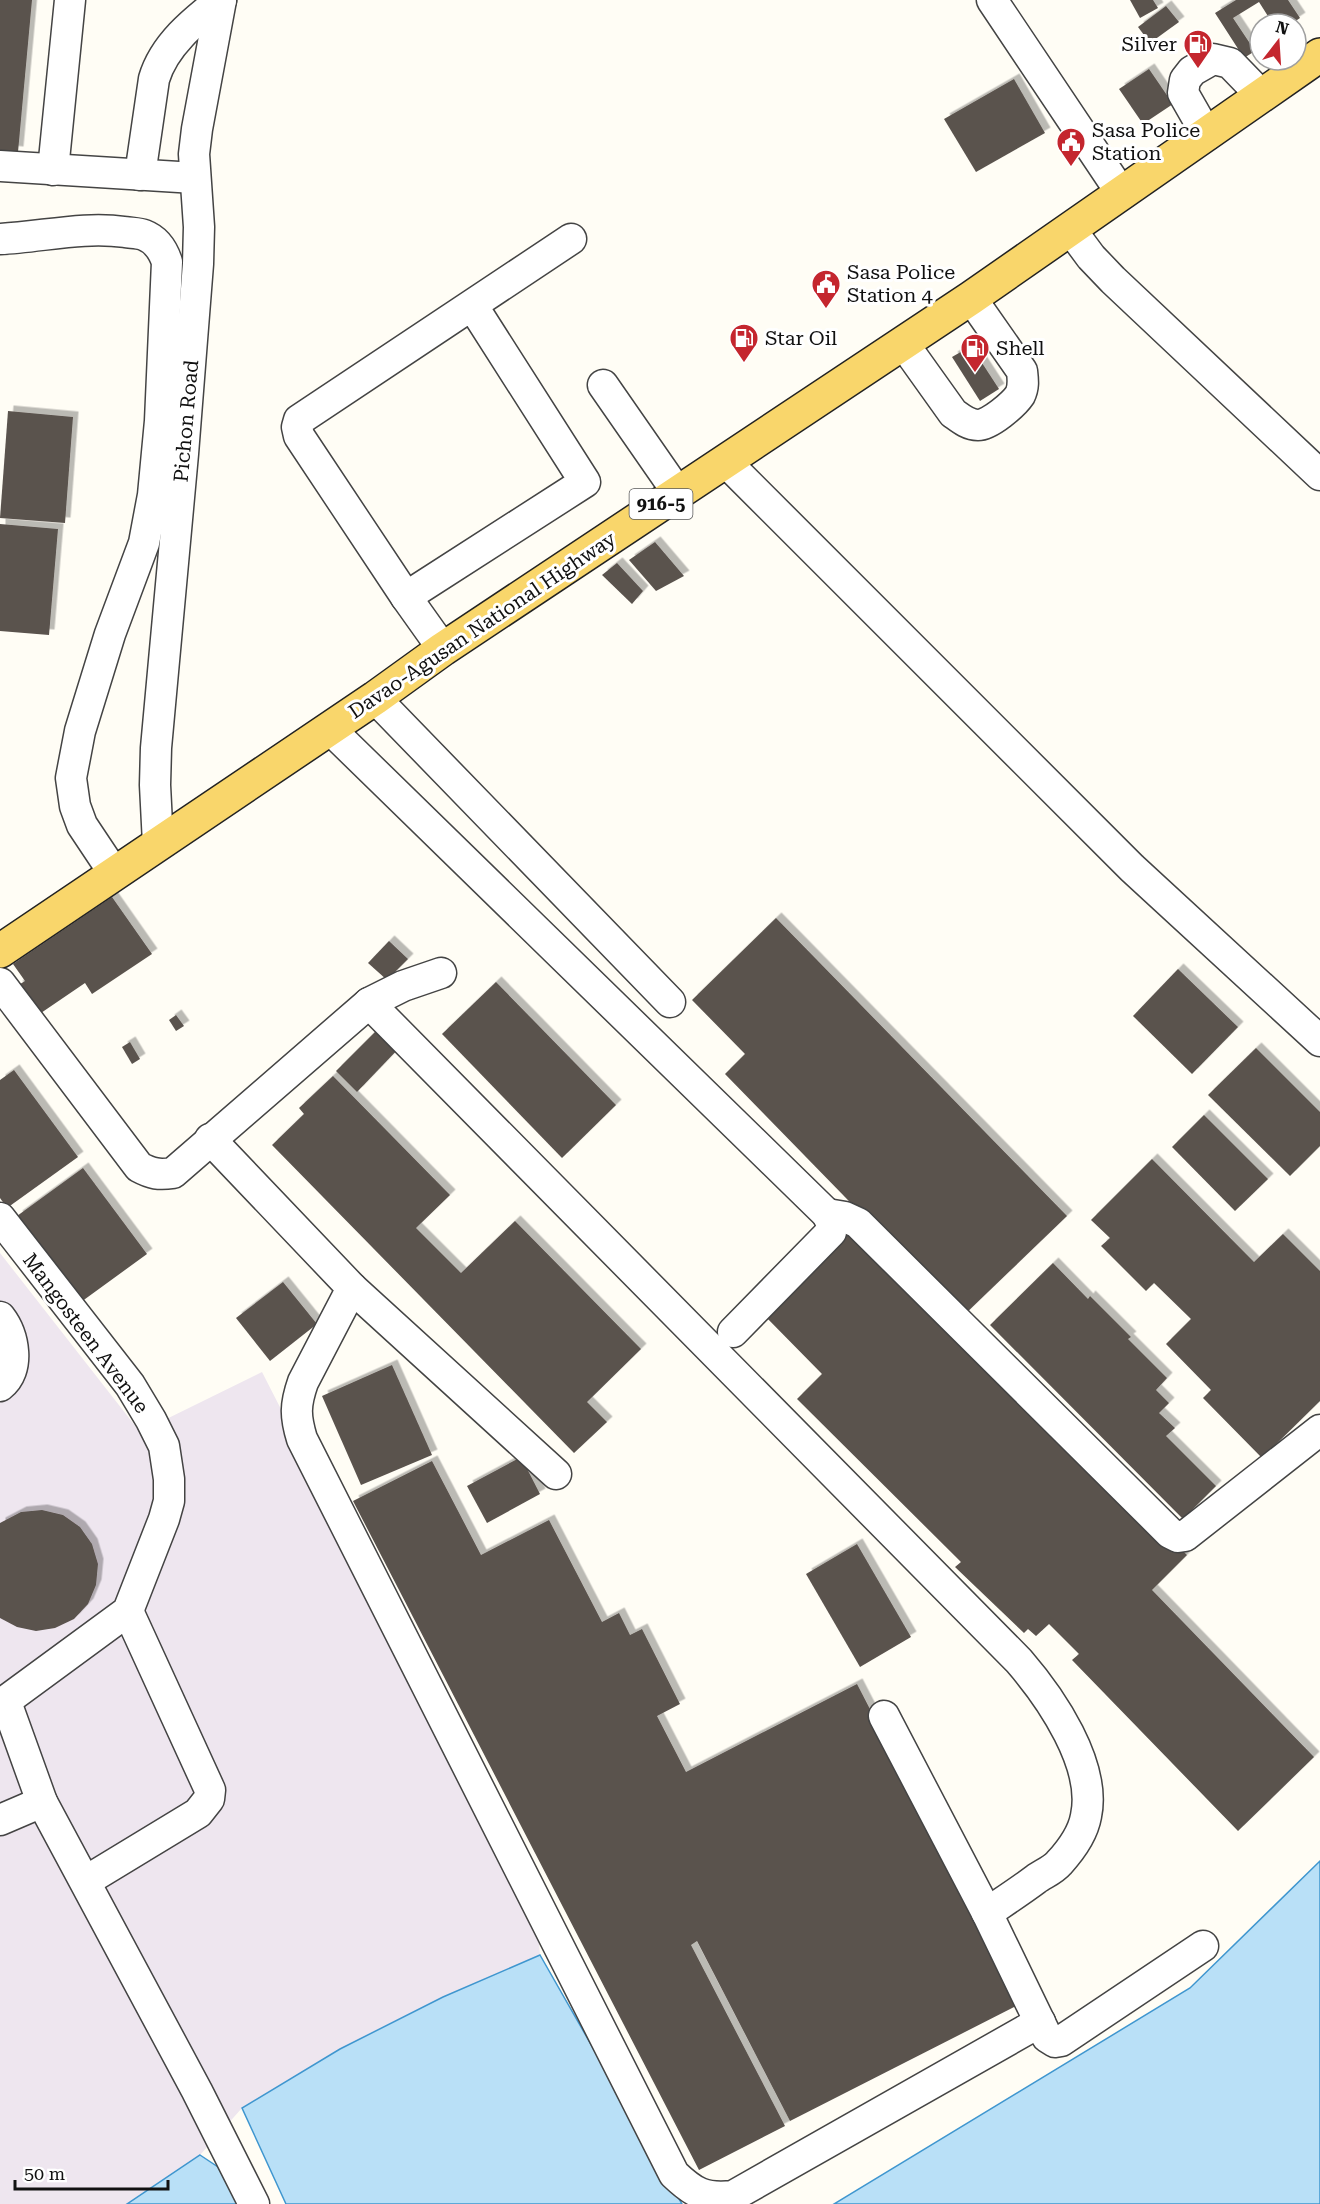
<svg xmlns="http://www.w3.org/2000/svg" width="1320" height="2204" viewBox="0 0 1320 2204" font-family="'Roboto Serif',serif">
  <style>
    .industrial { fill: #eee6ef }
    .water { fill: #b9e0f7; stroke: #3f96cf; stroke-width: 1.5 }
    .building { fill: #5a524d; filter: url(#shadow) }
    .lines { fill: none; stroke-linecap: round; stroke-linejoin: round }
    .minor-casing { stroke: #444; stroke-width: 33 }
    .major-casing { stroke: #222; stroke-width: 36 }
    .minor { stroke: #fff; stroke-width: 30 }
    .major { stroke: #f9d66b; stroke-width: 33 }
    .labels { text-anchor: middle; stroke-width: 6; stroke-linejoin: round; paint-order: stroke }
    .shield { fill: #fff; stroke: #585858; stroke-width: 1.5 }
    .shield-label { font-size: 18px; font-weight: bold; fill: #111 }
    .poi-label { font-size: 20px; fill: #111; stroke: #fff; text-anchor: start }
    .street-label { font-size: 20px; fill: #111; stroke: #fff }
  </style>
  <defs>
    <filter id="shadow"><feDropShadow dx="5.5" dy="-5.5" stdDeviation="0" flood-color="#0004"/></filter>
  </defs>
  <rect width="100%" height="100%" fill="#fffdf5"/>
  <!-- industrial -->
  <path class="industrial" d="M0 1253 140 1432 262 1372 536 1908 540 1955 443 1997 340 2049 242 2108 200 2155 127 2204H0Z"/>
  <!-- water -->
  <g class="water">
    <path d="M1320 1861V2204H834L1190 1988Z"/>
    <path d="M540 1955 682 2204H286L242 2108 340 2049 443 1997Z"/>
    <path d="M200 2155 218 2167 238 2204H127Z"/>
  </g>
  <!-- building -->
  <g class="building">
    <path d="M0 0H32L18 152 0 150Z"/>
    <path d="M1130 0H1153L1158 8 1140 18Z"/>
    <path d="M1236 0H1288L1300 18 1291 24H1273L1259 2 1233 18 1255 51 1244 58 1215 13Z"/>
    <path d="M1166 6 1179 22 1150 43 1138 27Z"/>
    <path d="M1149 69 1173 104 1143 124 1119 89Z"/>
    <path d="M1014 79 1045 133 976 172 944 119Z"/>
    <path d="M971 346 999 389 980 401 952 357Z"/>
    <path d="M8 411 73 417 65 523 0 518Z"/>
    <path d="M0 524 58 529 49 635 0 631Z"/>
    <path d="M655 542 684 576 656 591 629 560Z"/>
    <path d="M617 563 643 591 632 604 602 575Z"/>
    <path d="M112 897 152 954 92 994 85 983 38 1015 17 986 25 981 13 964Z"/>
    <path d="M776 918 1067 1216 962 1317 725 1074 745 1054 692 1000Z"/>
    <path d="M389 941 408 959 387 980 368 963Z"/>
    <path d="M1178 969 1238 1027 1192 1074 1133 1016Z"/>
    <path d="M496 982 616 1105 562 1158 442 1034Z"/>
    <path d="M176 1015 184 1026 176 1031 169 1020Z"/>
    <path d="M382 1025 402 1045 357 1092 336 1071Z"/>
    <path d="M130 1042 140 1059 132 1064 122 1047Z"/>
    <path d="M1256 1048 1320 1112V1146L1290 1176 1208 1095Z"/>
    <path d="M14 1070 78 1157 7 1208 0 1198V1080Z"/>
    <path d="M333 1076 450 1195 416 1228 461 1273 515 1221 641 1349 587 1402 607 1422 574 1453 272 1145 304 1114 299 1108Z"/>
    <path d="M1204 1115 1268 1179 1235 1211 1172 1147Z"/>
    <path d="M1152 1159 1254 1262 1283 1234 1320 1271V1401L1262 1458 1203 1398 1211 1390 1166 1344 1191 1319 1154 1283 1146 1291 1101 1246 1110 1238 1091 1220Z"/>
    <path d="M83 1168 147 1254 81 1302 17 1216Z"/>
    <path d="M854 1223 1187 1555 1152 1590 1314 1757 1238 1831 1072 1660 1079 1654 1049 1624 1036 1636 1028 1629 1024 1633 955 1567 961 1562 797 1399 822 1374 763 1314Z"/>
    <path d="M1053 1263 1088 1299 1090 1296 1131 1337 1128 1339 1167 1378 1156 1390 1169 1403 1159 1413 1175 1428 1166 1436 1216 1486 1183 1519 990 1325Z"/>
    <path d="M283 1282 317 1324 270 1361 236 1318Z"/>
    <path d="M392 1365 432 1455 361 1485 322 1396Z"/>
    <path d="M521 1457 540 1494 487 1523 467 1486Z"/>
    <path d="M432 1461 481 1555 549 1520 602 1622 619 1613 630 1635 642 1629 680 1704 657 1716 686 1772 857 1684 1022 2003 790 2121 697 1941 691 1945 785 2126 699 2170 353 1501Z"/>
    <path d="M42 1510 63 1515 80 1527 92 1544 98 1564 96 1585 88 1604 74 1619 55 1628 36 1631 17 1627 0 1618V1523L21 1512Z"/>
    <path d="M857 1544 911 1637 860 1667 806 1574Z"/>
  </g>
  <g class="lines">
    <!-- minor casing -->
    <g class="minor-casing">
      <g id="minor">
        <path d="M992 0 1122 194"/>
        <path d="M1207 135 1183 93 1185 80 1192 71 1213 59 1230 63 1262 96"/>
        <path d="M0 166 195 178"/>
        <path d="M53 170 70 0"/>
        <path d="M140 175 154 79C164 45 194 21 221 0"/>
        <path d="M1071 230 1091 257 1113 280 1320 475"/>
        <path d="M0 239C42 237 83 226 125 232 131 233 139 233 144 235 157 240 163 250 167 262L160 421 153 495 144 543 110 634 80 731 71 778 75 806 82 825 114 873"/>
        <path d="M472 305 585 482 406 597 299 436 297 427 299 420 571 239"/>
        <path d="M903 343 953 413C960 418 968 425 978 425 990 425 1014 404 1020 395 1024 387 1023 380 1022 371L971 298"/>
        <path d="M603 385 678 493"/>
        <path d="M725 461 1132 868 1320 1041"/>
        <path d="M406 597 443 649"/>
        <path d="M375 698 670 1002"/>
        <path d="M330 729 827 1214 831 1222V1232L733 1332"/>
        <path d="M158 844 155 785 156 748 183 454 198 264 199 227 194 154 197 129 221 0"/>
        <path d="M0 983 139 1167C152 1174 159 1175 173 1173L369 1003 1019 1661C1051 1698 1097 1765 1086 1816 1083 1833 1070 1851 1059 1863 1053 1870 1043 1874 1036 1879 1020 1891 1003 1902 987 1913"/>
        <path d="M369 1003 403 986 441 973"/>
        <path d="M210 1139 352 1288 303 1382C295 1405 295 1416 302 1439L674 2174C694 2193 704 2199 733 2196L1040 2022"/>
        <path d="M827 1214 845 1217 858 1223 1170 1533 1178 1537 1185 1536 1320 1430"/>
        <path d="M0 1218 130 1385 151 1420 164 1446 169 1479V1501L164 1519 128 1611 0 1705"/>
        <path d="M352 1288 556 1474"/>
        <path d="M0 1317C14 1335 21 1370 0 1386"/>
        <path d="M6 1702 42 1802 197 2091 254 2204"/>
        <path d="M884 1716 987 1913 1047 2037 1055 2042 1061 2041 1203 1946"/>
        <path d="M0 1820 42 1802"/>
        <path d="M86 1881 198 1813 209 1799 210 1790 128 1611"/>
      </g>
    </g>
    <!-- major casing -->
    <g class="major-casing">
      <path id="major" d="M0 951 375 698 443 649 971 298 1320 55"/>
    </g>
    <!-- minor -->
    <use href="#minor" class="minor"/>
    <!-- major -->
    <use href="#major" class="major"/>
  </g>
  <!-- icons -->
  <defs>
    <g id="fuel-pin" transform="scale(1.5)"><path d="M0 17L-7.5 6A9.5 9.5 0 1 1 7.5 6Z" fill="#c4262e" stroke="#fff"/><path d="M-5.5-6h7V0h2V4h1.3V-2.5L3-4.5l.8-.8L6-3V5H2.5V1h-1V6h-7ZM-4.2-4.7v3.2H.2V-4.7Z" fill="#fff"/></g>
    <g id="civic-pin" transform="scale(1.5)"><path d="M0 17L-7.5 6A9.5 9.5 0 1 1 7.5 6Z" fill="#c4262e" stroke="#fff"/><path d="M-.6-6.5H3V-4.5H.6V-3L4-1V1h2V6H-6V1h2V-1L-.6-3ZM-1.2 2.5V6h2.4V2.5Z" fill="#fff"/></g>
  </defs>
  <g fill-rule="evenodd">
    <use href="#fuel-pin" x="1198" y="44"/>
    <use href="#civic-pin" x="1071" y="142"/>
    <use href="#civic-pin" x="826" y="284"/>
    <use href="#fuel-pin" x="744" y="338"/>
    <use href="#fuel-pin" x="975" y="348"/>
  </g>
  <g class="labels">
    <!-- shield labels -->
    <rect class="shield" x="629.5" y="489" width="63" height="30" rx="4.5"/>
    <g class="shield-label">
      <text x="661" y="510">916-5</text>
    </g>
    <!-- poi labels -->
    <g class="poi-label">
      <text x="1177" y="51" text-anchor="end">Silver</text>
      <text x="1092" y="137">Sasa Police<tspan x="1092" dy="23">Station</tspan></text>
      <text x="847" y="279">Sasa Police<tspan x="847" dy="23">Station 4</tspan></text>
      <text x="765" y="345">Star Oil</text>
      <text x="996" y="355">Shell</text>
    </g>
    <!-- street labels -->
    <g class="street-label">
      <text transform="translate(186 421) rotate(-85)" y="7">Pichon Road</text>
      <text transform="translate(482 625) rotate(-34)" y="7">Davao-Agusan National Highway</text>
      <text transform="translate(86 1333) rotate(53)" y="7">Mangosteen Avenue</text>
    </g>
  </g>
  <!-- north arrow -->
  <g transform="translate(1278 42) rotate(17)"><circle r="28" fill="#ffffff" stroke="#a0a0a0" stroke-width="1.5"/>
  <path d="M0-4.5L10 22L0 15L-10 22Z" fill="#c4262e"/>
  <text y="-9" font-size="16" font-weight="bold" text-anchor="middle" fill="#111111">N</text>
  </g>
  <!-- scale -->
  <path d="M15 2180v9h153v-9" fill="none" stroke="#111111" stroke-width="3"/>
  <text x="24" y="2180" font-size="18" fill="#111111" stroke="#ffffff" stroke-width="4.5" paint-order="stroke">50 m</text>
</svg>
